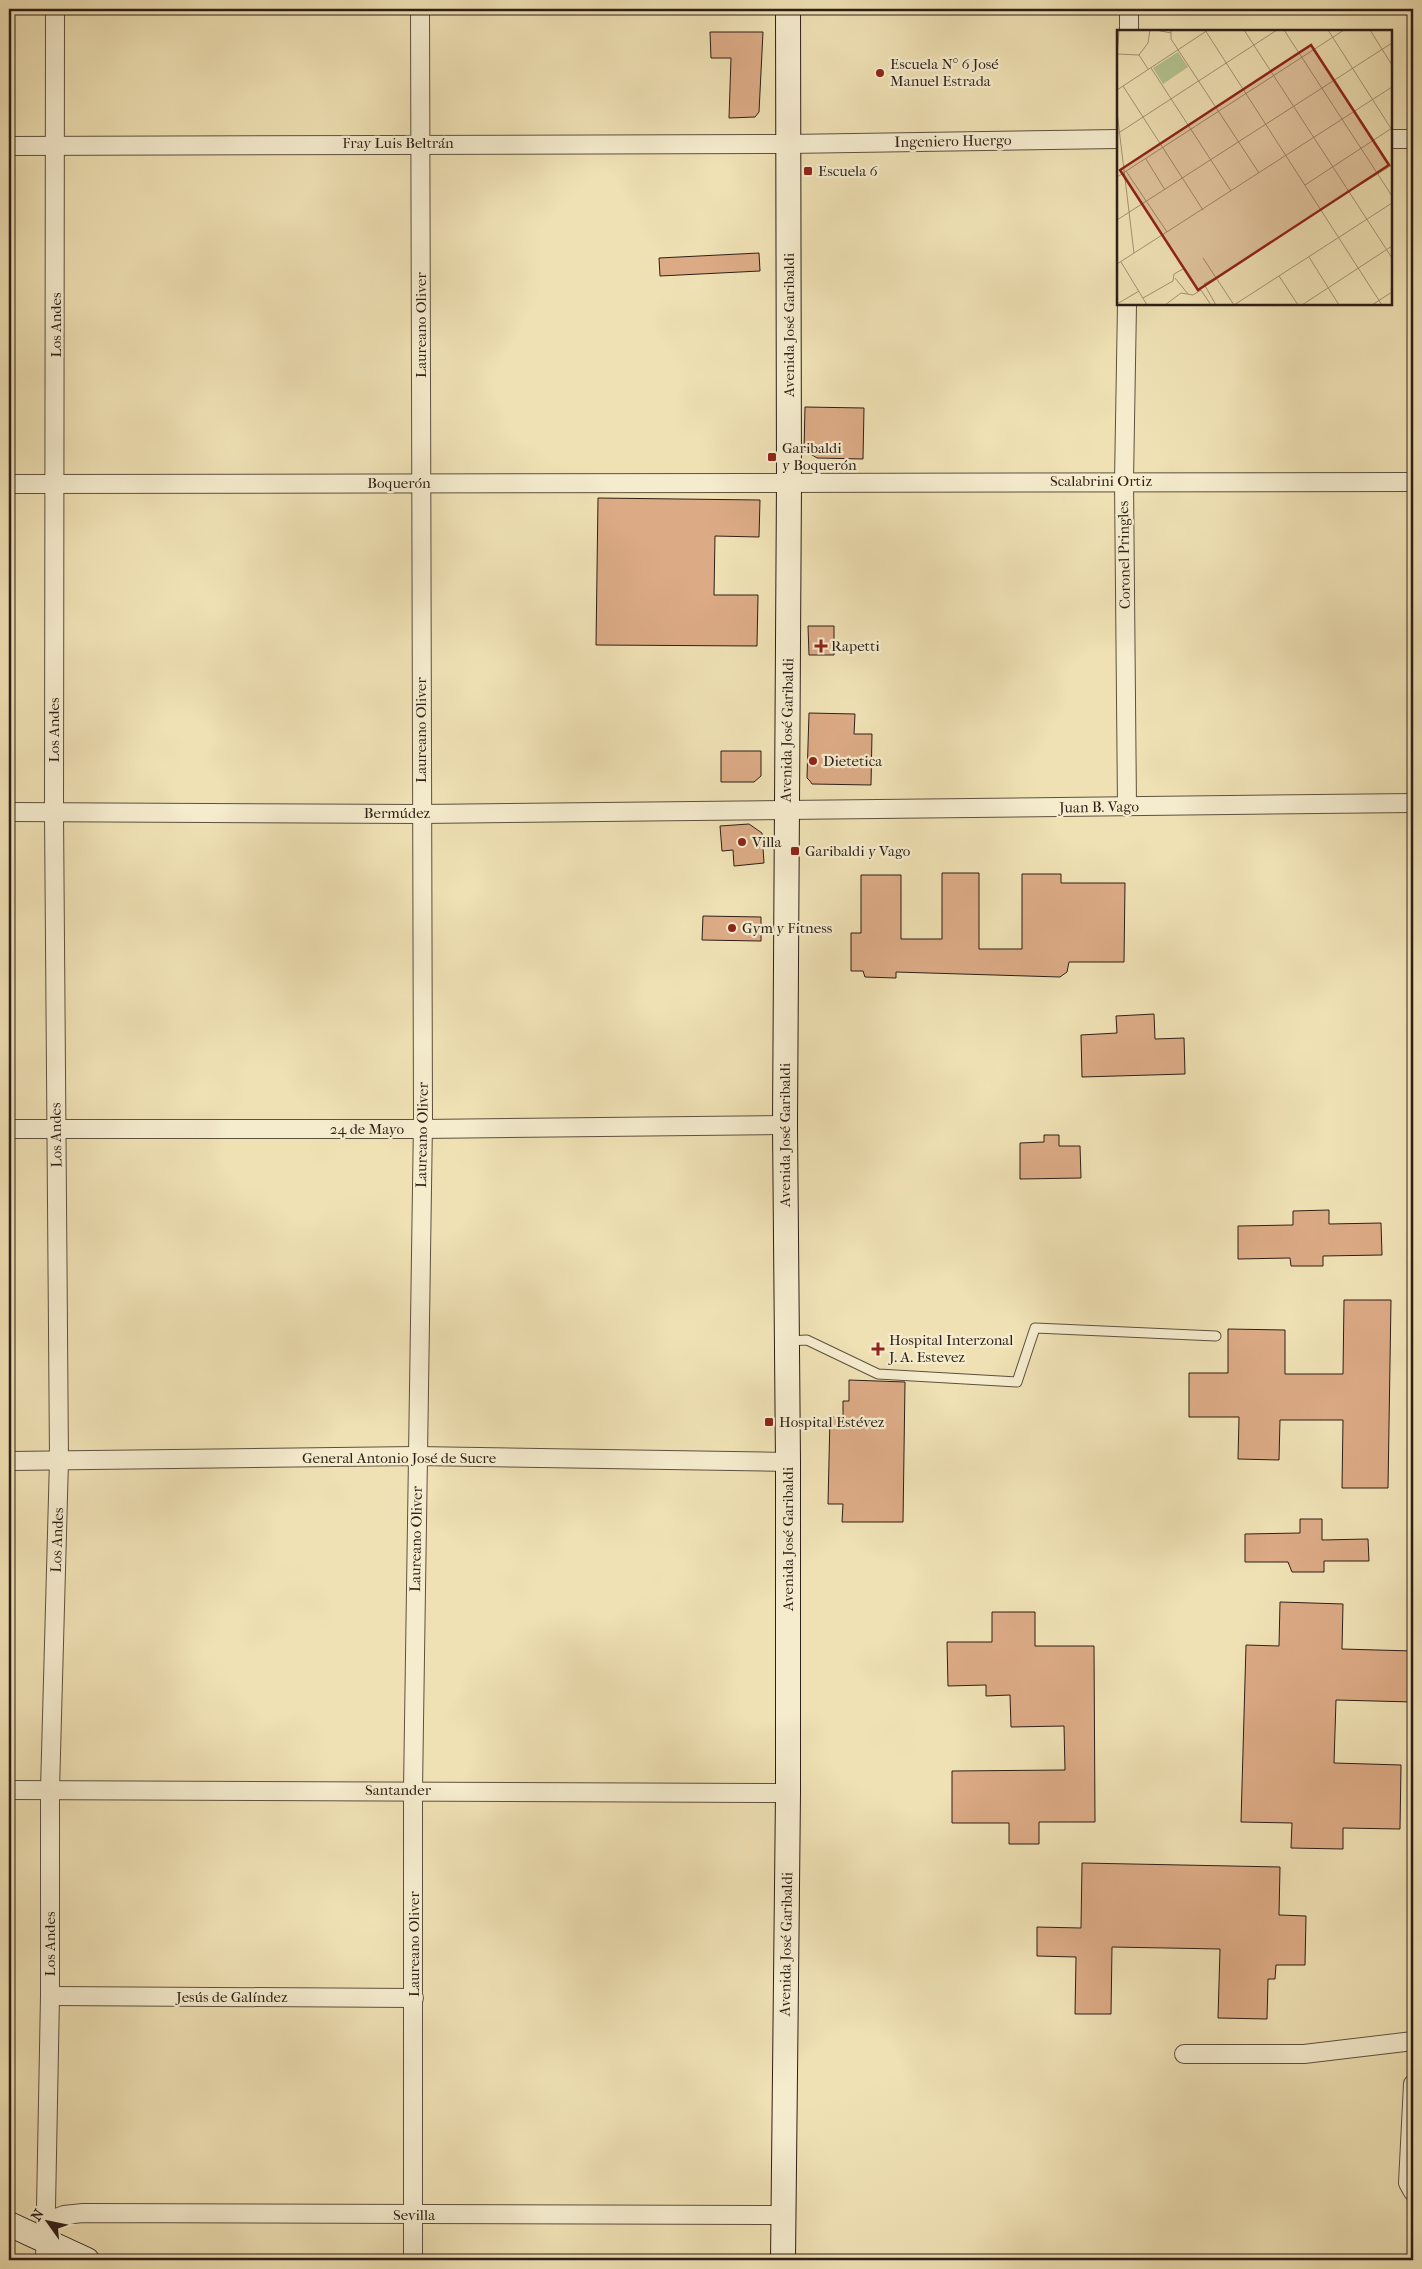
<svg xmlns="http://www.w3.org/2000/svg" width="1422" height="2269" viewBox="0 0 1422 2269" font-family="'IM FELL French Canon',serif">
  <style>
    .building { fill: #dcab86; stroke: #2e1f17 }
    .lines { fill: none; stroke-linecap: round; stroke-linejoin: round }
    .lane-casing { stroke: #5e503e; stroke-width: 11 }
    .street-casing { stroke: #5e503e; stroke-width: 20 }
    .secondary-casing { stroke: #2e1f17; stroke-width: 26 }
    .lane { stroke: #f5ecce; stroke-width: 9 }
    .street { stroke: #f5ecce; stroke-width: 18 }
    .secondary { stroke: #f5ecce; stroke-width: 24 }
    .poi-dot { fill: #8f2418; stroke: #f5ecce; stroke-width: 2 }
    .labels { text-anchor: middle; stroke-width: 4.5; stroke-linejoin: round; paint-order: stroke }
    .poi-label { font-size: 15px; fill: #2e1f17; stroke: #f5ecce; text-anchor: start }
    .street-label { font-size: 15px; fill: #2e1f17; stroke: #f5ecce }
    .inset-road { fill: none; stroke: #a29375; stroke-width: 1 }
    .view { fill: #8f2418; fill-opacity: 0.15; stroke: #8f2418; stroke-width: 2.5 }
    .inset-edge { fill: none; stroke: #2e1f17; stroke-width: 2.5 }
  </style>
  <rect width="100%" height="100%" fill="#efe1b4"/>
  <filter id="stains"><feTurbulence type="fractalNoise" baseFrequency=".004" numOctaves="4"/><feColorMatrix values="0 0 0 0 .2 0 0 0 0 .09 0 0 0 0 .02 0 0 0 .5 -.17"/></filter>
  <radialGradient id="worn" r=".72"><stop offset=".6" stop-color="#630" stop-opacity="0"/><stop offset="1" stop-color="#630" stop-opacity=".3"/></radialGradient>
  <!-- building -->
  <g class="building">
    <path d="M710 32H763L759 112 755 117 729 118 731 58H711Z"/>
    <path d="M759 253 760 271 660 276 659 258Z"/>
    <path d="M805 407 864 408 863 459 817 458 804 450Z"/>
    <path d="M598 498 760 500 759 537 715 536 714 595H758L757 646 596 645Z"/>
    <path d="M808 626H834V655H809Z"/>
    <path d="M809 713 855 714 854 734H872L871 785 812 784 810 781 807 778Z"/>
    <path d="M721 751H761V776L754 782H721Z"/>
    <path d="M749 824 762 833 764 863 734 866 733 850 722 851 720 826Z"/>
    <path d="M942 873H979V949H1022V874H1061V883H1125L1124 962H1069L1067 972 1060 977 896 972V978L865 977 863 971H851V933H861V875H901V939H942Z"/>
    <path d="M703 916 761 917V941L702 940Z"/>
    <path d="M1154 1014 1155 1039 1184 1038 1185 1074 1082 1077 1081 1035 1117 1033 1116 1016Z"/>
    <path d="M1044 1135H1059V1146H1080L1081 1178 1020 1179V1143L1044 1142Z"/>
    <path d="M1329 1210V1224L1381 1223 1382 1255 1323 1256V1266H1291L1290 1258 1238 1259V1226L1293 1225V1211Z"/>
    <path d="M1344 1300H1391L1388 1488H1342L1343 1420H1280L1279 1460 1238 1459 1239 1417H1189V1373H1228V1329L1285 1330V1374H1343Z"/>
    <path d="M849 1380 905 1382 903 1522H842L843 1504H828L830 1417H843V1401H849Z"/>
    <path d="M1300 1519H1322V1540L1368 1539 1369 1561H1324V1572H1292L1288 1562H1245V1534L1300 1533Z"/>
    <path d="M1280 1602 1343 1604 1342 1649 1413 1651V1702L1336 1700 1334 1763 1401 1765 1400 1829 1343 1828V1849L1291 1848 1292 1823 1241 1822 1246 1645 1279 1646Z"/>
    <path d="M992 1612H1035V1646H1094L1095 1822H1039V1844H1009V1823H952V1771L1065 1770 1064 1726 1011 1727 1010 1695 986 1696V1685L948 1686 947 1642H992Z"/>
    <path d="M1082 1863 1280 1867 1279 1915 1306 1916 1305 1965H1276L1275 1979H1268L1267 2019 1218 2018 1220 1949 1112 1947 1111 2014H1075L1076 1957 1037 1956V1927L1081 1928Z"/>
  </g>
  <g class="lines">
    <!-- lane casing -->
    <g class="lane-casing">
      <path id="lane" d="M788 1341 807 1340 878 1374 1017 1382 1035 1328 1216 1336"/>
    </g>
    <!-- street casing -->
    <g class="street-casing">
      <g id="street">
        <path d="M1129 9V31"/>
        <path d="M1391 139H1413"/>
        <path d="M9 146 788 144 1118 139"/>
        <path d="M1127 304 1124 481 1127 807"/>
        <path d="M9 484 1413 482"/>
        <path d="M9 812 421 814 1413 803"/>
        <path d="M9 1129H422L785 1125"/>
        <path d="M9 1461 417 1456 788 1462"/>
        <path d="M9 1790 788 1793"/>
        <path d="M50 1996 414 1998"/>
        <path d="M1184 2054H1304L1413 2041"/>
        <path d="M1413 2084 1408 2183 1413 2192"/>
        <path d="M46 2222 64 2215 83 2213 784 2215"/>
        <path d="M45 2260 50 1996V1790L59 1460 54 813 55 9"/>
        <path d="M413 2260V1790L423 1121 420 9"/>
      </g>
    </g>
    <!-- secondary casing -->
    <g class="secondary-casing">
      <g id="secondary">
        <path d="M9 2224 87 2260"/>
        <path d="M783 2260 788 1793V1462L785 1125 789 482 788 9"/>
      </g>
    </g>
    <!-- lane -->
    <use href="#lane" class="lane"/>
    <!-- street -->
    <use href="#street" class="street"/>
    <!-- secondary -->
    <use href="#secondary" class="secondary"/>
  </g>
  <!-- markers -->
  <g class="poi-dot">
    <circle cx="880" cy="73" r="5"/>
    <rect x="803" y="166" width="10" height="10" rx="2.5"/>
    <rect x="767" y="452" width="10" height="10" rx="2.5"/>
    <path d="M818.5 638.5h5v5h5v5h-5v5h-5v-5h-5v-5h5z"/>
    <circle cx="813" cy="761" r="5"/>
    <circle cx="742" cy="842" r="5"/>
    <rect x="790" y="846" width="10" height="10" rx="2.5"/>
    <circle cx="732" cy="928" r="5"/>
    <path d="M875.5 1341.5h5v5h5v5h-5v5h-5v-5h-5v-5h5z"/>
    <rect x="764" y="1417" width="10" height="10" rx="2.5"/>
  </g>
  <g class="labels">
    <!-- poi labels -->
    <g class="poi-label">
      <text x="890" y="69">Escuela N° 6 José<tspan x="890" dy="17">Manuel Estrada</tspan></text>
      <text x="818" y="176">Escuela 6</text>
      <text x="782" y="453">Garibaldi<tspan x="782" dy="17">y Boquerón</tspan></text>
      <text x="831" y="651">Rapetti</text>
      <text x="823" y="766">Dietetica</text>
      <text x="752" y="847">Villa</text>
      <text x="805" y="856">Garibaldi y Vago</text>
      <text x="742" y="933">Gym y Fitness</text>
      <text x="889" y="1345">Hospital Interzonal<tspan x="889" dy="17">J. A. Estevez</tspan></text>
      <text x="779" y="1427">Hospital Estévez</text>
    </g>
    <!-- street labels -->
    <g class="street-label">
      <text transform="translate(953 141) rotate(-1)" y="5">Ingeniero Huergo</text>
      <text x="398" y="148">Fray Luis Beltrán</text>
      <text transform="translate(56 325) rotate(-90)" y="5">Los Andes</text>
      <text transform="translate(421 325) rotate(-90)" y="5">Laureano Oliver</text>
      <text transform="translate(789 325) rotate(-90)" y="5">Avenida José Garibaldi</text>
      <text x="1101" y="486">Scalabrini Ortiz</text>
      <text x="399" y="488">Boquerón</text>
      <text transform="translate(1124 555) rotate(-91)" y="5">Coronel Pringles</text>
      <text transform="translate(54 730) rotate(-90)" y="5">Los Andes</text>
      <text transform="translate(421 730) rotate(-90)" y="5">Laureano Oliver</text>
      <text transform="translate(787 730) rotate(-89)" y="5">Avenida José Garibaldi</text>
      <text transform="translate(1099 807) rotate(-1)" y="5">Juan B. Vago</text>
      <text x="397" y="818">Bermúdez</text>
      <text x="367" y="1134">24 de Mayo</text>
      <text transform="translate(56 1135) rotate(-91)" y="5">Los Andes</text>
      <text transform="translate(422 1135) rotate(-89)" y="5">Laureano Oliver</text>
      <text transform="translate(785 1135) rotate(-90)" y="5">Avenida José Garibaldi</text>
      <text x="399" y="1463">General Antonio José de Sucre</text>
      <text transform="translate(416 1539) rotate(-89)" y="5">Laureano Oliver</text>
      <text transform="translate(788 1539) rotate(-90)" y="5">Avenida José Garibaldi</text>
      <text transform="translate(57 1540) rotate(-88)" y="5">Los Andes</text>
      <text x="398" y="1795">Santander</text>
      <text transform="translate(50 1944) rotate(-90)" y="5">Los Andes</text>
      <text transform="translate(414 1944) rotate(-90)" y="5">Laureano Oliver</text>
      <text transform="translate(786 1944) rotate(-89)" y="5">Avenida José Garibaldi</text>
      <text x="232" y="2002">Jesús de Galíndez</text>
      <text x="414" y="2220">Sevilla</text>
    </g>
  </g>
  <!-- overview -->
  <g transform="translate(1117 30)">
    <rect width="275" height="275" fill="#efe1b4"/>
    <path d="M61 22 71 37 46 54 36 38Z" fill="#b3c491"/>
    <path class="inset-road" d="M39 0 54 3M54 0V9L142 143M88 0 265 275M127 0 275 228M167 0 275 166M211 0 275 100M253 0 275 35M0 24 22 25M22 25 31 13 33 0M22 25 31 39M0 27 2 0M34 38 114 161M6 56 86 180M0 60 91 0M0 82 17 223M0 104 160 0M29 129 48 160M9 141 50 202M0 147 227 0M188 155 275 98M204 179 275 135M0 190 275 13M192 227 222 275M86 228 117 275 275 173M4 232 30 275M0 234 275 57M162 246 181 275M58 248 71 264M26 268 56 251 57 244 66 239M0 274 22 261M48 275 64 263 76 265 84 260 94 275M99 275 87 254 100 247M185 275 275 216M255 275 275 262"/>
    <path class="view" d="M194 15 272 135 81 260 3 140Z"/>
    <rect width="275" height="275" class="inset-edge"/>
  </g>
  <!-- margin -->
  <rect width="1422" height="2269" fill="none" stroke="#efe1b4" stroke-width="30"/>
  <rect x="10" y="10" width="1402" height="2249" fill="none" stroke="#2e1f17" stroke-width="2.5"/>
  <rect x="15" y="15" width="1392" height="2239" fill="none" stroke="#2e1f17"/>
  <!-- north arrow -->
  <g transform="translate(48 2222) rotate(303)" stroke="#f5ecce" stroke-width="4" paint-order="stroke">
  <path d="M0-4L9 19L0 12L-9 19Z" fill="#2e1f17"/>
  <text y="-8" font-size="14" font-weight="bold" text-anchor="middle" fill="#2e1f17">N</text>
  </g>
  <rect width="100%" height="100%" filter="url(#stains)"/>
  <rect width="100%" height="100%" fill="url(#worn)"/>
</svg>
